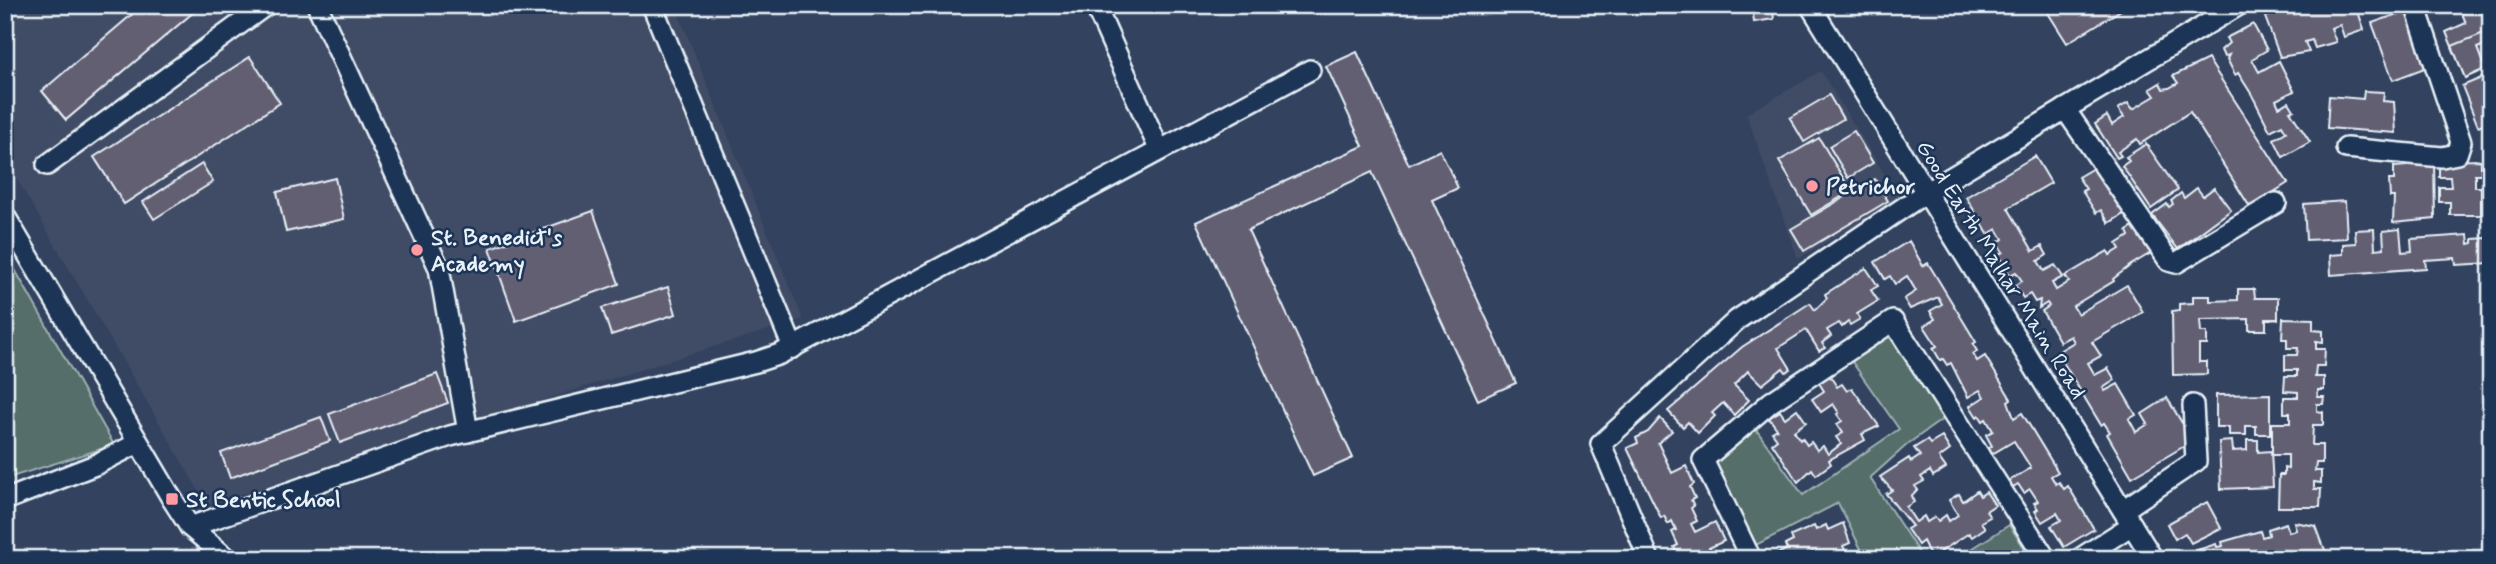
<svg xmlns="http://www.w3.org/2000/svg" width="2496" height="564" viewBox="0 0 2496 564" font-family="Mynerve,sans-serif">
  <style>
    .built { fill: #414b65 }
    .green { fill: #556e6b; stroke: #9eb0b2; stroke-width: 2 }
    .building { fill: #645f73; stroke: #e8f1f8; stroke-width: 2 }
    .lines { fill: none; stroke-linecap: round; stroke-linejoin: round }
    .minor-casing { stroke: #e8f1f8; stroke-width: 24 }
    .minor { stroke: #1d3557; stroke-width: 19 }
    .poi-dot { fill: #ff9aa2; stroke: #1d3557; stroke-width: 2.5 }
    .labels { text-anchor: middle; stroke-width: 5; stroke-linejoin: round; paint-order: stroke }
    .poi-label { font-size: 23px; font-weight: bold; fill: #e8f1f8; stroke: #1d3557; text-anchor: start }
    .street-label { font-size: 23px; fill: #e8f1f8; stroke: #1d3557 }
  </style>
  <rect width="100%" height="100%" fill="#32425f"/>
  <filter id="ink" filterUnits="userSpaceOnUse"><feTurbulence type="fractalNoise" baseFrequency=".0143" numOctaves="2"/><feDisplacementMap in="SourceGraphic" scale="14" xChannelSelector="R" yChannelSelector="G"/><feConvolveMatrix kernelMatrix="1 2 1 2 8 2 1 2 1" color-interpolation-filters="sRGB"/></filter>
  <g filter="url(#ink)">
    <!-- built -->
    <g class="built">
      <path d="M5 5H675L803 319 207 505 5 159Z"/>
      <path d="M1821 71 1900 199 1798 259 1746 114Z"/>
    </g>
    <!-- green -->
    <g class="green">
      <path d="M5 252 114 445 5 479Z"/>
      <path d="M1892 331 1950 414 1909 443 1870 478 1923 559H1866L1838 503 1752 547 1711 464 1755 428 1803 495 1899 429 1850 359Z"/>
      <path d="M2009 525 2032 559H1956Z"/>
    </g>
    <!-- building -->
    <g class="building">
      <path d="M143 5H202L66 120 42 91Z"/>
      <path d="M1752 5H1772L1774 19 1754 22Z"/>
      <path d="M2043 5H2129L2067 43Z"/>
      <path d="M2303 5H2356L2364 30 2344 37 2340 25 2331 28 2336 42 2315 48 2312 40 2305 42 2309 52 2280 57 2265 17 2297 7 2298 10Z"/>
      <path d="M2435 5H2491V42L2477 48 2485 69 2465 78 2446 32 2466 23 2459 6 2438 14Z"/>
      <path d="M2409 10 2430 66 2393 80 2372 23Z"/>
      <path d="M2253 24 2267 50 2252 59 2259 72 2279 61 2294 91 2276 100 2279 107 2289 102 2294 110 2290 111 2310 142 2283 157 2274 139 2286 132 2282 125 2270 131 2252 95 2238 73 2235 75 2227 59 2229 55 2224 57 2221 50 2229 43 2226 38Z"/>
      <path d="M2491 30V42L2477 48 2485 69 2465 78 2452 46Z"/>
      <path d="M1357 52 1409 165 1440 150 1458 188 1432 200 1516 383 1478 400 1372 172 1248 230 1353 458 1313 476 1196 222 1363 146 1326 66Z"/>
      <path d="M250 57 280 103 124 204 94 157Z"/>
      <path d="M2208 59 2288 183 2250 207 2190 112 2140 144 2137 139 2128 145 2118 152 2121 156 2117 158 2095 124 2107 116 2112 125 2124 117 2118 109 2128 103 2133 109 2155 96 2150 89 2160 83 2163 89 2169 88 2178 83 2173 76Z"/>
      <path d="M2491 74V121L2478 126 2462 86Z"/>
      <path d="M2364 91 2384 92 2383 101 2394 102 2396 133 2327 128 2329 96 2363 99Z"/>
      <path d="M1829 95 1843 119 1804 142 1790 118Z"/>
      <path d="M1854 131 1873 163 1848 178 1829 146Z"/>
      <path d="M1819 138 1851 191 1811 215 1779 161Z"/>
      <path d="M2146 144 2178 190 2151 209 2122 166 2129 161 2126 157Z"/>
      <path d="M2035 156 2051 183 2008 208 2033 251 2042 246 2047 255 2038 261 2044 271 2055 265 2063 277 2052 283 2056 290 2069 282 2065 276 2108 251 2110 255 2120 249 2117 244 2129 236 2127 231 2140 223 2156 250 2131 265 2113 279 2114 281 2073 306 2078 314 2127 285 2143 312 2092 342 2101 356 2088 363 2095 375 2108 368 2115 380 2103 388 2105 391 2118 384 2136 415 2129 419 2136 432 2148 424 2142 414 2167 398 2193 441 2132 477 2107 434 2110 432 2104 423 2101 425 2057 352 2074 342 2071 336 2060 342 2042 311 2049 306 2047 303 2039 308 2040 300 2035 302 2030 294 2023 298 2015 285 2022 281 2016 272 2010 275 1998 255 2003 252 1997 243 2003 239 1997 229 1988 234 1966 197Z"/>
      <path d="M2481 160V174H2475V187H2481V215H2450V202H2439V187H2451L2450 177H2439V161Z"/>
      <path d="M2434 161 2435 219 2393 223 2394 197H2390L2389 180H2394V167L2406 166V162Z"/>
      <path d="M202 164 213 182 154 219 143 202Z"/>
      <path d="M2100 164 2130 210 2109 223 2101 210 2096 213 2082 191 2086 189 2078 177Z"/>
      <path d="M335 178 344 219 286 232 277 192Z"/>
      <path d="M1875 179 1888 201 1804 251 1791 229Z"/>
      <path d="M2197 188 2203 196 2214 188 2231 210 2178 249 2152 215 2167 204 2169 207 2173 204 2171 201 2181 193 2184 198Z"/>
      <path d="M2345 201 2347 238 2306 240 2304 204Z"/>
      <path d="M593 211 619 284 516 321 490 248Z"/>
      <path d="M2374 229 2375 249 2384 248 2383 231 2400 229 2402 252 2412 251 2411 239 2468 235 2469 244 2473 243V239L2487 238V233H2491V263L2456 265 2455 258 2425 260 2426 268 2331 275 2330 255 2343 254V244L2356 243 2355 230Z"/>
      <path d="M1909 241 1923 266 1928 263 1976 342 1973 344 1977 351 1973 354 1977 361 1985 356 2011 399 2008 401 2014 418 2022 413 2058 472 2051 476 2056 484 2059 482 2064 489 2068 486 2094 529 2064 547 2051 526 2061 520 2057 513 2042 522 2035 511 2038 509 2034 503 2038 501 2030 489 2024 493 2018 484 2013 487 2009 481 2031 468 2014 441 1992 454 1989 448 1992 446 1986 435 1993 431 1986 419 1983 421 1979 415 1977 417 1970 406 1984 397 1980 390 1968 397 1951 363 1947 365 1943 359 1940 360 1933 348 1937 346 1924 326 1935 319 1930 311 1942 304 1938 297 1910 309 1904 299 1916 291 1907 276 1895 284 1890 276 1885 279 1875 262Z"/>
      <path d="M1866 268 1878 286 1871 290 1878 301 1857 314 1860 319 1850 325 1848 322 1842 327 1839 323 1827 330 1831 336 1822 343 1825 348 1819 351 1806 330 1778 348 1791 369 1786 372 1783 368 1762 385 1748 371 1734 385 1749 400 1734 415 1723 403 1712 413 1715 416 1698 433 1688 422 1683 427 1668 411 1742 347 1810 303 1815 310 1827 298 1825 294Z"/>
      <path d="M668 287 676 314 611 335 602 308Z"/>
      <path d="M2238 289H2254L2255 298H2278V319H2266V330H2249V319L2200 320 2201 332H2207V345H2199V362H2207V374L2173 375 2172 311 2179 310V304L2193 303V296H2210V301L2238 300Z"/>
      <path d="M2283 318 2313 319V330L2323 331V342L2316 341V349H2325L2324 366H2316L2315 377H2324V390H2318V397H2324L2323 404H2317V411L2323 412V425H2313L2312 445H2322V463H2316L2315 471H2321V483L2314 482V489H2321L2320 507H2278L2279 475H2284V468L2288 469V455H2272V423H2290V413H2284V397H2298V392L2284 391 2285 376H2297V370H2285V355H2297L2298 348H2287V339H2282Z"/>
      <path d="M437 374 448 403 340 443 329 414Z"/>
      <path d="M1830 376 1837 387 1842 384 1847 391 1852 388 1879 426 1862 434 1865 440 1829 460 1831 464 1816 475 1812 469 1798 482 1772 443 1777 439 1772 432 1777 429 1769 418 1780 411 1785 418 1797 409 1806 422 1794 431 1800 440 1802 438 1807 445 1811 442 1817 450 1823 446 1828 454 1841 444 1836 437 1843 433 1837 424 1842 421 1837 414 1839 413 1833 404 1821 412 1812 399 1824 391 1819 383Z"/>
      <path d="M2270 394V434H2256V426H2246V435H2229V427H2216V395Z"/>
      <path d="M321 417 330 441 230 478 221 453Z"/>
      <path d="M1660 418 1672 431 1658 443 1672 473 1686 466 1694 484 1690 487 1695 498 1691 500 1694 506 1691 508 1697 521 1691 524 1695 532 1715 522 1724 541 1709 548 1714 559 1679 558 1674 547 1678 545 1672 532 1676 530 1672 521 1668 524 1664 516 1661 518 1627 448 1638 443 1636 438 1648 432Z"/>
      <path d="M1942 437 1950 450 1939 458 1946 468 1933 476 1930 471 1921 477 1924 481 1915 486 1918 490 1911 496 1914 502 1906 507 1916 522 1924 516 1927 522 1935 517 1938 521 1946 515 1949 521 1958 515 1949 500 1959 494 1963 501 1977 491 1980 496 1986 492 1995 505 1986 511 1990 517 1981 522 1985 528 1972 537 1969 533 1931 558 1923 541 1918 545 1907 529 1912 526 1886 494 1892 490 1880 477 1909 458 1911 462 1920 456 1914 448 1927 440 1930 444Z"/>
      <path d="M2247 440H2258V452L2271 451 2273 487 2221 489 2219 442 2232 441 2233 451 2247 450Z"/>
      <path d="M2207 502 2221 528 2191 543 2185 533 2175 539 2167 524Z"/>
      <path d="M2294 522 2316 526 2326 553 2303 559H2191L2188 553 2216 544 2217 547 2223 546 2222 542 2260 531 2262 537 2269 535 2268 529 2286 523 2289 532 2296 530Z"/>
      <path d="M1843 523 1850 543 1843 546 1846 552 1838 556 1837 552 1822 559H1816L1813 552 1802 556 1804 559H1776L1775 555 1787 549 1785 545 1793 541 1791 536 1814 526 1816 530 1826 525 1828 530Z"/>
    </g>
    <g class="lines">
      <!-- minor casing -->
      <g class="minor-casing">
        <g id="minor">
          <path d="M317 5 439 268 468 432"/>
          <path d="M652 5 793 348"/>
          <path d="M1095 5 1159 149"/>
          <path d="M1810 5 2153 559"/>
          <path d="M2065 109 2169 261 2176 263 2276 203"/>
          <path d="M2346 148 2442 157 2457 154 2461 142 2415 5"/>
          <path d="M47 165 266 5"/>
          <path d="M5 216 172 499 190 527 228 559"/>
          <path d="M5 500 95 465 138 443"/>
          <path d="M2123 510 2196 461 2193 405"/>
          <path d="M190 527 450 436 756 362 780 354 1310 70"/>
          <path d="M1649 559 1601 444 1737 320 1925 193 2239 5"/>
          <path d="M1751 559 1703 460 1771 402 1893 321 2046 559"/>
          <path d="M2079 559 2132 525"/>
        </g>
      </g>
      <!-- minor -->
      <use href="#minor" class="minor"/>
    </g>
  </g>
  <!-- markers -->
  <g class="poi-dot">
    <circle cx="1812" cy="186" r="7"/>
    <circle cx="417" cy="250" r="7"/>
    <rect x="165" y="492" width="14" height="14" rx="3.5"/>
  </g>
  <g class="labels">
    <!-- poi labels -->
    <g class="poi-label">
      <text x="1826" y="194">Petrichor</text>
      <text x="431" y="245">St. Benedict's<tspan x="431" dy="26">Academy</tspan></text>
      <text x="186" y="507">St Bentic School</text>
    </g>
    <!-- street labels -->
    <g class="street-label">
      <text transform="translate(2002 269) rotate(58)" y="8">Good Earth Malhar Main Road</text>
    </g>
  </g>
  <!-- margin -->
  <rect width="2496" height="564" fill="none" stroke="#1d3557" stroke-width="28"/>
  <rect x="14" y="14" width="2468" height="536" fill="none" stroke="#e8f1f8" stroke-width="2.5" filter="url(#ink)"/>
</svg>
